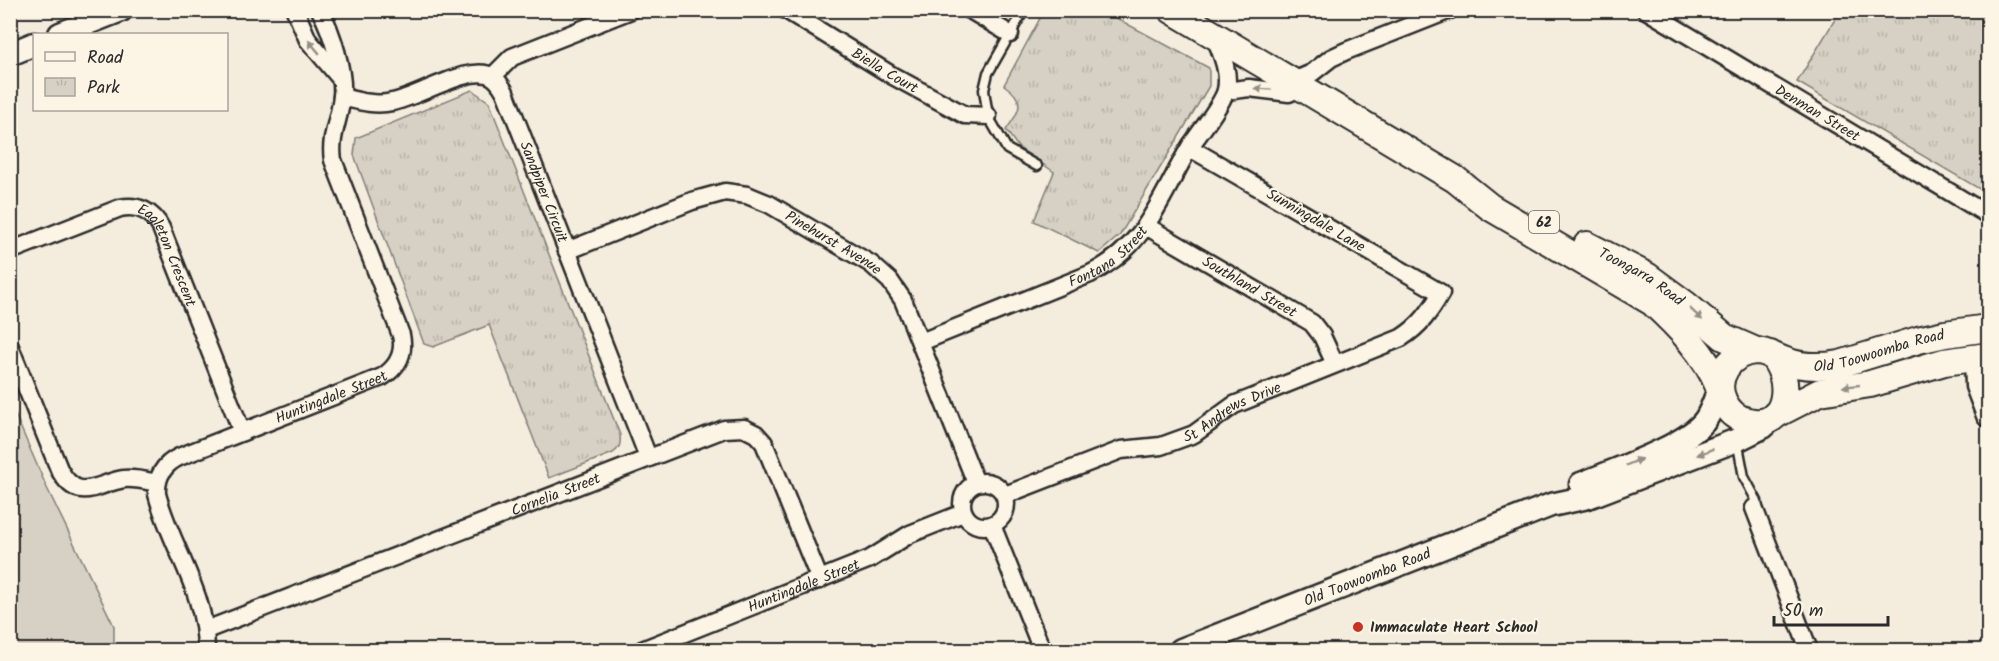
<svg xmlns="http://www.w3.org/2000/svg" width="1999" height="661" viewBox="0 0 1999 661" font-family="Kalam,sans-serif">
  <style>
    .grass { fill: #d6d1c4; stroke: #807e78; stroke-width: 1.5 }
    .park { fill: url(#park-tufts); stroke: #807e78; stroke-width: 1.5 }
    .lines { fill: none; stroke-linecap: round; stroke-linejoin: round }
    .lane-casing { stroke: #2b2b2b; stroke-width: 13 }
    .street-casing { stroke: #2b2b2b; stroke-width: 21 }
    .secondary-casing { stroke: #2b2b2b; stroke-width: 27 }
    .primary-casing { stroke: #2b2b2b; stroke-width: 30 }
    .lane { stroke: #fcf5e5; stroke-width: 8 }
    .street { stroke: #fcf5e5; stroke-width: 16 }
    .secondary { stroke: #fcf5e5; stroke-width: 22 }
    .primary { stroke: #fcf5e5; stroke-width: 26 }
    .oneway { fill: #949088 }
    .poi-dot { fill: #c8321e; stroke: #fcf5e5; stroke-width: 2 }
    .labels { text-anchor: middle; stroke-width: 4.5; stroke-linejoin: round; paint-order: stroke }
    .shield { fill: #fcf5e5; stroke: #6a6863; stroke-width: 1.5 }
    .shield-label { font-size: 14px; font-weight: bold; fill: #2b2b2b }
    .street-label { font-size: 15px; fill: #2b2b2b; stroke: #fcf5e5 }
    .poi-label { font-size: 15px; font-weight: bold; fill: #2b2b2b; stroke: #fcf5e5; text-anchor: start }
  </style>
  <defs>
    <pattern id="park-tufts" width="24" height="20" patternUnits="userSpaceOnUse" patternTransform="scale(1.5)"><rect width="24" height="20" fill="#d6d1c4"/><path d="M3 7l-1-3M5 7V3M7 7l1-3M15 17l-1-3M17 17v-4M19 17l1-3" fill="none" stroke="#b8b4a9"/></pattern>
  </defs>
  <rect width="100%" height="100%" fill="#f4edde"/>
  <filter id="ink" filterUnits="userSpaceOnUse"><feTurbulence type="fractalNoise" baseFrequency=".0167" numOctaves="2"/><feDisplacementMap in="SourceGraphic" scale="12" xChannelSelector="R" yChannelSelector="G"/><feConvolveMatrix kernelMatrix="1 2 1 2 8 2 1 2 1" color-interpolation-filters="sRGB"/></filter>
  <g filter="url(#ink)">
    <!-- grass -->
    <path class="grass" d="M11 405 47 488 114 626V650H11Z"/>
    <!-- park -->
    <g class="park">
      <path d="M1044 11H1103L1209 68V86L1120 235 1099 253 1034 221 1054 172 1018 147 1006 130C1020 110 1027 101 1004 85Z"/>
      <path d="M1840 11H1988V194L1797 82Z"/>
      <path d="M472 90 489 102 620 435C621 444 620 448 613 453L549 478 489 325 433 347 424 344 354 155 356 138Z"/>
    </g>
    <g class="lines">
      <!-- lane casing -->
      <g class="lane-casing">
        <g id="lane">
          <path d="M1024 10 988 73 984 90 988 116 1007 149 1037 166"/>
          <path d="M1737 440 1744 477 1757 501 1758 511"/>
        </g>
      </g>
      <!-- street casing -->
      <g class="street-casing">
        <g id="street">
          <path d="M295 10 308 40 340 78"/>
          <path id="s1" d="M786 10 893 76 965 115 988 116"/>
          <path d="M970 10 1010 34"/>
          <path id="s2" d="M1646 10 1988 215"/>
          <path d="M493 76 512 57 631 10"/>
          <path d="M1291 82 1312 73 1331 58 1346 51 1450 10"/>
          <path d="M1226 91 1249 88 1289 93 1300 87"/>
          <path id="s3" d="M342 97C358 101 375 106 392 102 417 98 472 62 493 77 499 81 502 87 505 92L648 457"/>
          <path id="s4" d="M1146 226 1312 323 1322 336 1335 364"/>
          <path id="s5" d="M10 251 120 208C138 204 153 212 161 228L242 432"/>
          <path id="s6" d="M567 251 692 201 725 192 747 195 769 204 871 264 890 281 903 300 976 483"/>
          <path id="s7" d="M921 342 1090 274C1148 245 1160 197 1191 145 1199 134 1224 101 1226 90 1230 72 1221 53 1215 37"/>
          <path d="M10 347 59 469C78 505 97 483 124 479 135 478 147 481 157 483"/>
          <circle cx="984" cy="504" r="22"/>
          <path id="s8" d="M1005 495 1121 450 1161 446 1194 434 1234 405 1401 338C1420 326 1430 312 1441 293L1190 148"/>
          <path d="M1754 508 1809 650"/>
          <path d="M992 525 1042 650"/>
          <path id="s9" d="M206 630 724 429 744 428 756 434 764 443 820 580"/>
          <path id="s10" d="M206 650C206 591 171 548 157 494 156 477 164 464 179 457L382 377C398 367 405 353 401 335L333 160C329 137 340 118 342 96 344 71 332 32 320 10"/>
          <path id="s11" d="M642 650 870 559 910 534 963 513"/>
        </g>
      </g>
      <!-- secondary casing -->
      <g class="secondary-casing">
        <g id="secondary">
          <path d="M60 34 121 10"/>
          <path d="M10 54 34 44"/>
          <path d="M1976 357 1977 386 1988 415"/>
          <path d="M1581 484C1612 471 1688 446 1706 419 1712 410 1715 399 1719 389"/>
          <path id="s12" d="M1181 650 1551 505 1588 497 1737 440 1763 427 1774 417"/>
        </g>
      </g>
      <!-- primary casing -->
      <g class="primary-casing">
        <g id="primary">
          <path d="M1172 10 1455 179 1490 207 1652 302C1678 326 1705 353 1719 387"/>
          <path id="s13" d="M1587 245 1647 276 1685 304 1724 337 1756 351"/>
          <path id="s14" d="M1770 354C1794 377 1789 431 1748 421 1737 419 1729 412 1724 402 1712 379 1730 352 1756 351 1767 351 1776 358 1786 361 1804 368 1822 367 1840 364L1918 340 1945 334 1988 328"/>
          <path d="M1775 415 1820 392 1870 384 1944 362 1988 356"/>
        </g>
      </g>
      <!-- lane -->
      <use href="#lane" class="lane"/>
      <!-- street -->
      <use href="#street" class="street"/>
      <!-- secondary -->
      <use href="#secondary" class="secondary"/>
      <!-- primary -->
      <use href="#primary" class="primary"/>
    </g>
    <!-- one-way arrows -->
    <defs><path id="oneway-solid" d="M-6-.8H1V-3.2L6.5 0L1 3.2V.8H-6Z" transform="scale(1.5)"/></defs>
    <g class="oneway">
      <use href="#oneway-solid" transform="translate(314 47) rotate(-130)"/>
      <use href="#oneway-solid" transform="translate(1263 89) rotate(-176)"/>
      <use href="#oneway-solid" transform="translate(1696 314) rotate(43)"/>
      <use href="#oneway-solid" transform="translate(1851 386) rotate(174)"/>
      <use href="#oneway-solid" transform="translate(1705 452) rotate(158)"/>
      <use href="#oneway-solid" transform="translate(1634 462) rotate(-23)"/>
    </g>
  </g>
  <!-- markers -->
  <circle class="poi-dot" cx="1358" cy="627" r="6"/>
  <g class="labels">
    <!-- shield labels -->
    <rect class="shield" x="1529" y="211" width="30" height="22" rx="4.5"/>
    <g class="shield-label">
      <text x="1544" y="227">62</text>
    </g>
    <!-- street labels -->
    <g class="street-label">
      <text dy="5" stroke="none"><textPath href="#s1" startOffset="116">Biella Court</textPath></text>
      <text dy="5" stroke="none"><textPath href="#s2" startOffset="200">Denman Street</textPath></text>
      <text dy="5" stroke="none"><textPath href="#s3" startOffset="284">Sandpiper Circuit</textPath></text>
      <text transform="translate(1316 220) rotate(30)" y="5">Sunningdale Lane</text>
      <text dy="5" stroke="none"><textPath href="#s6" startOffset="290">Pinehurst Avenue</textPath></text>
      <text dy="5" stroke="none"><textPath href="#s7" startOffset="207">Fontana Street</textPath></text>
      <text dy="5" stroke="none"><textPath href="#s5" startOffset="194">Eagleton Crescent</textPath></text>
      <text dy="5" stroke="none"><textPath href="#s13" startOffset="63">Toongarra Road</textPath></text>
      <text dy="5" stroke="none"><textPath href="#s4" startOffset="120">Southland Street</textPath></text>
      <text dy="5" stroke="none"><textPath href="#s14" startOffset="327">Old Toowoomba Road</textPath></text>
      <text dy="5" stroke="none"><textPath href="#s10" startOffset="374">Huntingdale Street</textPath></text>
      <text dy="5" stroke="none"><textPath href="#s8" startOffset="244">St Andrews Drive</textPath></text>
      <text dy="5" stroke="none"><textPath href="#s9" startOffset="375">Cornelia Street</textPath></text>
      <text dy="5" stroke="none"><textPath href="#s12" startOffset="200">Old Toowoomba Road</textPath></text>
      <text dy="5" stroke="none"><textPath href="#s11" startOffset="174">Huntingdale Street</textPath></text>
    </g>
    <!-- poi labels -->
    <g class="poi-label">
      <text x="1370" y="632">Immaculate Heart School</text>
    </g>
  </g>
  <!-- margin -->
  <rect width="1999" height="661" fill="none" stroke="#fcf5e5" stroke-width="36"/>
  <rect x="18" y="18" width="1963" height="625" fill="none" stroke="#2b2b2b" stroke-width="2" filter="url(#ink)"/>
  <!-- legend -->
  <rect x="33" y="33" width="195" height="78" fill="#fcf5e5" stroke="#a8a49b" stroke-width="1.5"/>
  <rect x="45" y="52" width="30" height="9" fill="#fcf5e5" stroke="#a8a49b" stroke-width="1.5"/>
  <text x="87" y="63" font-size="18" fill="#2b2b2b">Road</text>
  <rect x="45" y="78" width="30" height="18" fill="url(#park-tufts)" stroke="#a8a49b" stroke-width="1.5"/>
  <text x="87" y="93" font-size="18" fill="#2b2b2b">Park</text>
  <!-- scale -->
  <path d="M1774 616v9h114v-9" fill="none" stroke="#2b2b2b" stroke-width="3"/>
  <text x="1783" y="616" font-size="18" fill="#2b2b2b" stroke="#fcf5e5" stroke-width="4.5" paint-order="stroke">50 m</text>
</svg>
